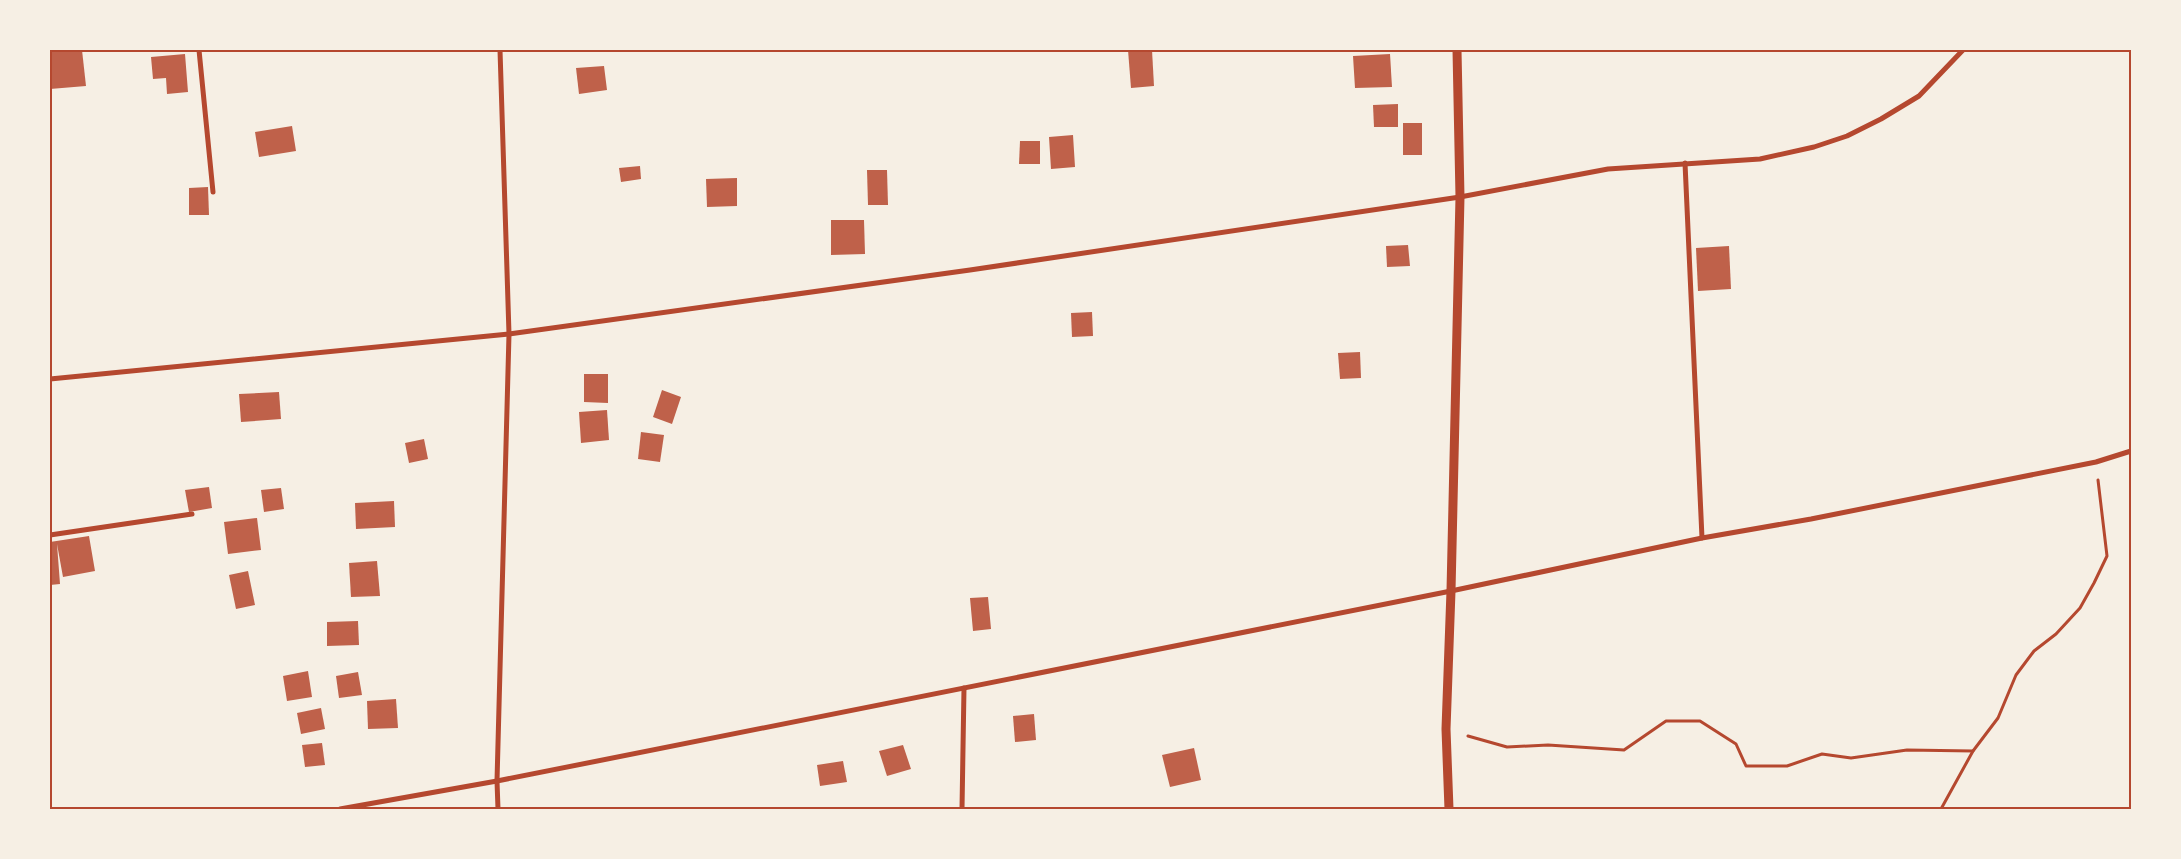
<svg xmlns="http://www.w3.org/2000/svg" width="2181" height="859" viewBox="0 0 2181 859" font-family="'Alegreya Sans',sans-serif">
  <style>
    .building { fill: #bf614a }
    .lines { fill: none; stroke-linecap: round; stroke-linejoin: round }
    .path { stroke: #b5482f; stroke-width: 3 }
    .minor { stroke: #b5482f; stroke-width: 5 }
    .tertiary { stroke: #b5482f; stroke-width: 9 }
    .neatline { fill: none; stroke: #b5482f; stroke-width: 2 }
  </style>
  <rect width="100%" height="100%" fill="#f6efe4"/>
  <!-- building -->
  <g class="building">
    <path d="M50 50H82L86 86 50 89Z"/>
    <path d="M1128 50H1152L1154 86 1131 88Z"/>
    <path d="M185 54 188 92 167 94 166 78 153 79 151 57Z"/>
    <path d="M1390 54 1392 87 1355 88 1353 56Z"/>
    <path d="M604 66 607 90 579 94 576 68Z"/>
    <path d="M1398 104V127H1374L1373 105Z"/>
    <rect x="1403" y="123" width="19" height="32"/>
    <path d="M292 126 296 151 259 157 255 132Z"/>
    <path d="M1073 135 1075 167 1051 169 1049 137Z"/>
    <path d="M1020 141H1040V164H1019Z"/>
    <path d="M640 166 641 179 621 182 619 168Z"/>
    <path d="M867 170H887L888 205H868Z"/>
    <path d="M737 178V206L707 207 706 179Z"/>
    <path d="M208 187 209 215H189V188Z"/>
    <path d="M831 220H864L865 254 831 255Z"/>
    <path d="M1408 245 1410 266 1387 267 1386 246Z"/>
    <path d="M1729 246 1731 289 1698 291 1696 248Z"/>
    <path d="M1092 312 1093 336 1072 337 1071 313Z"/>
    <path d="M1360 352 1361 378 1340 379 1338 353Z"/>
    <path d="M584 374H608V403L584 402Z"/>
    <path d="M662 390 681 397 672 424 653 417Z"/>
    <path d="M279 392 281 419 241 422 239 394Z"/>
    <path d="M607 410 609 440 581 443 579 412Z"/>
    <path d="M641 432 664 435 660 462 638 459Z"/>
    <path d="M424 439 428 459 409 463 405 443Z"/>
    <path d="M209 487 212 508 189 512 185 490Z"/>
    <path d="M281 488 284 509 264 512 261 490Z"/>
    <path d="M394 501 395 527 356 529 355 503Z"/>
    <path d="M257 518 261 550 228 554 224 522Z"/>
    <path d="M89 536 95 571 63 577 57 544 60 584 50 585V542Z"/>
    <path d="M377 561 380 596 351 597 349 563Z"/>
    <path d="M248 571 255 605 236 609 229 575Z"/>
    <path d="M988 597 991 629 973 631 970 598Z"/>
    <path d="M358 621 359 645 327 646V622Z"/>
    <path d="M308 671 312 697 287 701 283 676Z"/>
    <path d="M358 672 362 695 339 698 336 676Z"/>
    <path d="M396 699 398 728 368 729 367 701Z"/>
    <path d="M321 708 325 729 301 734 297 713Z"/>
    <path d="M1034 714 1036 740 1015 742 1013 716Z"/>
    <path d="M322 743 325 765 305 767 302 745Z"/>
    <path d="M903 745 911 769 887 776 879 751Z"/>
    <path d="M1194 748 1201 780 1170 787 1162 755Z"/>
    <path d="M843 761 847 782 820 786 817 765Z"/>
  </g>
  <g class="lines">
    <!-- path -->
    <g class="path">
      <path d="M1468 736 1507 747 1548 745 1624 750 1666 721H1700L1736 744 1746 766H1787L1822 754 1851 758 1907 750 1973 751"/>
      <path d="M1941 809 1973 751 1998 718 2016 675 2034 651 2056 634 2080 608 2094 583 2107 556 2098 480"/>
    </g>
    <!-- minor -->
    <g class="minor">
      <path d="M199 50 213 192"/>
      <path d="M1685 163 1702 538"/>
      <path d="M50 379 509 334 970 270 1460 197 1608 169 1760 159 1814 147 1847 136 1881 119 1919 96 1963 50"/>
      <path d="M50 535 192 514"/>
      <path d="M340 809 497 781 1451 591 1702 538 1811 519 2096 462 2131 451"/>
      <path d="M498 809 497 781 509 334 500 50"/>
      <path d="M962 809 964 688"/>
    </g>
    <!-- tertiary -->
    <path class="tertiary" d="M1449 809 1446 729 1451 591 1460 197 1457 50"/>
  </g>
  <!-- border -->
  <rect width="2181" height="859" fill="none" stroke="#f6efe4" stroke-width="102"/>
  <rect x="51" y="51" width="2079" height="757" class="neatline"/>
</svg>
